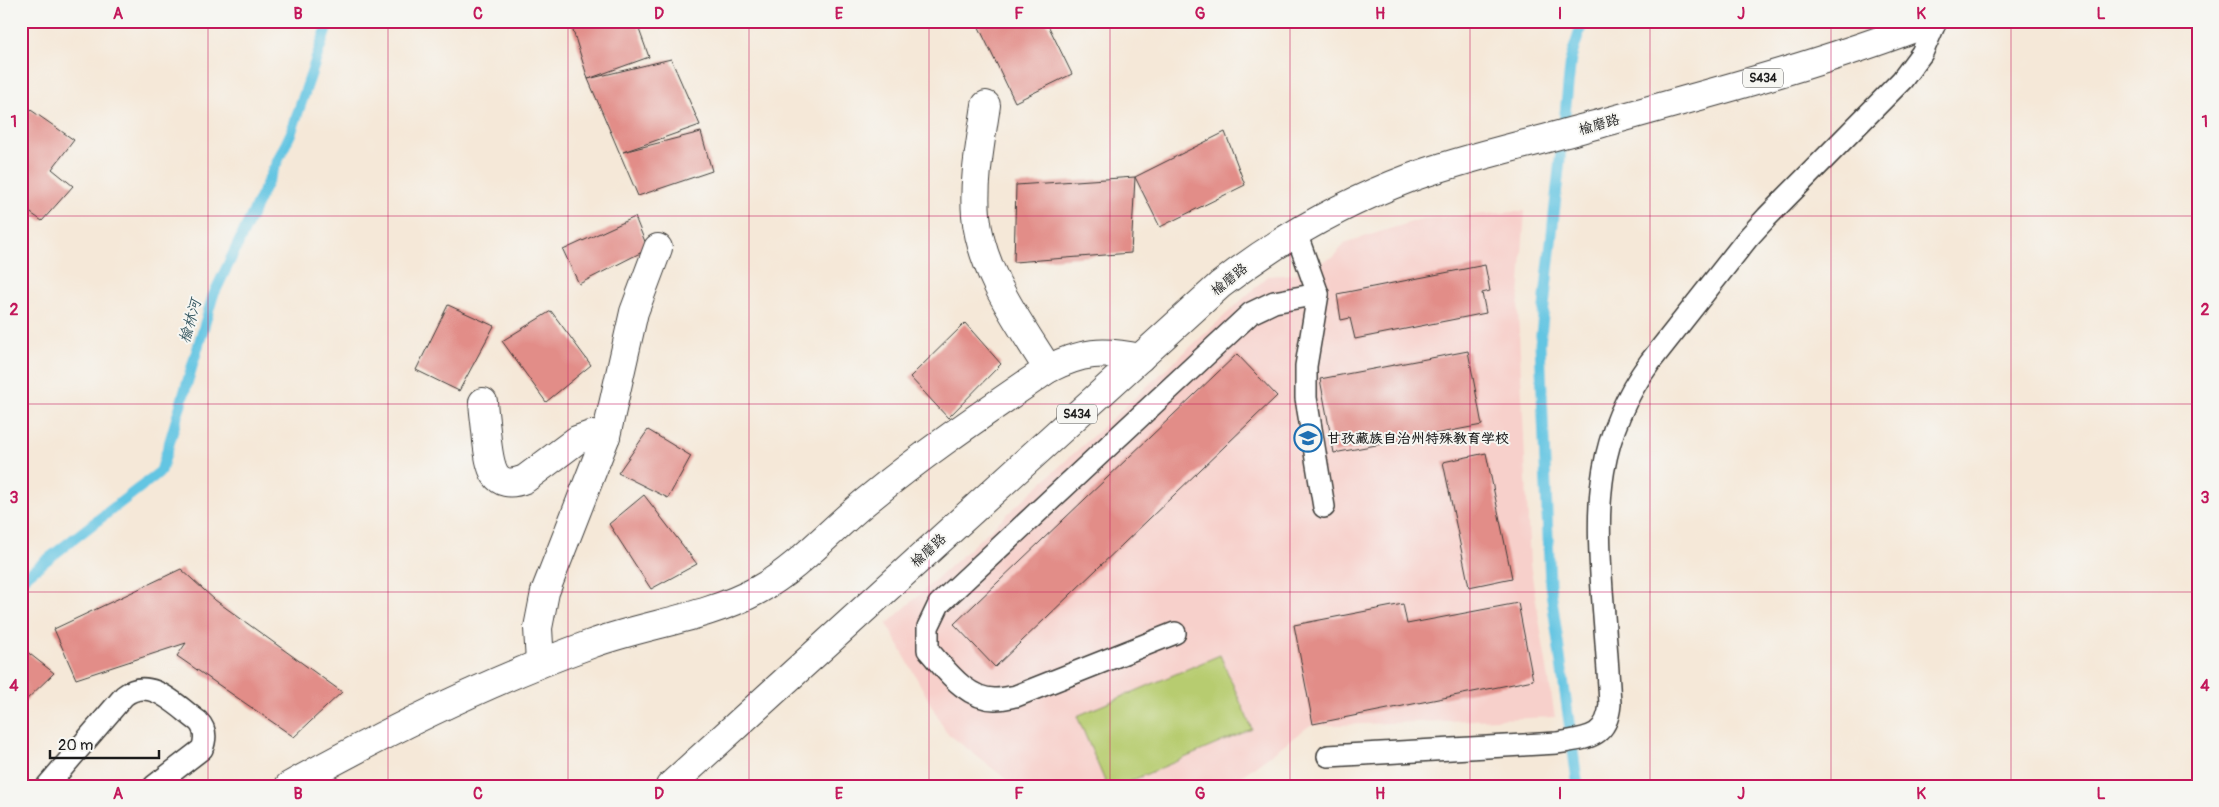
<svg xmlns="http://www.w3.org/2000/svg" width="2219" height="807" viewBox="0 0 2219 807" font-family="Pangolin,'LXGW WenKai TC',sans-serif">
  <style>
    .built { fill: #f7d0cb }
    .green { fill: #b7cc6f; stroke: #6a7446 }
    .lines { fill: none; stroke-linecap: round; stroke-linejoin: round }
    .stream { stroke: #64c5e2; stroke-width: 11 }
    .building { fill: #e28d88 }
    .lane-casing { stroke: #3d3b38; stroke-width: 24 }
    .street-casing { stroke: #3d3b38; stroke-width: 30 }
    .primary-casing { stroke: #3d3b38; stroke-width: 30 }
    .lane { stroke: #fff; stroke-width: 21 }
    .street { stroke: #fff; stroke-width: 28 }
    .primary { stroke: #fff; stroke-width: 28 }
    .grid { fill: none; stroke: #c2185b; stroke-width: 1; stroke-opacity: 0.55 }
    .labels { text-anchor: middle; stroke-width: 4; stroke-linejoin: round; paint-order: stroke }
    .shield { fill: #f6f6f2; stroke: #5d5d5c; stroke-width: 1 }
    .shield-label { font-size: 12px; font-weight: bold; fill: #1c1c1c }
    .street-label { font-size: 14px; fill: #1c1c1c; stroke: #f6f6f2 }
    .poi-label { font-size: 14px; font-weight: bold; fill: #1c1c1c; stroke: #f6f6f2; text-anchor: start }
    .water-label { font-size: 15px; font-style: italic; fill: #355761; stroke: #f6f6f2 }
    .neatline { fill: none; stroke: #c2185b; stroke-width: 2 }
    .grid-label { font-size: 16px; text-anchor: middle; font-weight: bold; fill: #c2185b }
  </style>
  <rect width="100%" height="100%" fill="#f6f6f2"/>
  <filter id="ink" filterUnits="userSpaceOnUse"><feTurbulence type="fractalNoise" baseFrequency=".02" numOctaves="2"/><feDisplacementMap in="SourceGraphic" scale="10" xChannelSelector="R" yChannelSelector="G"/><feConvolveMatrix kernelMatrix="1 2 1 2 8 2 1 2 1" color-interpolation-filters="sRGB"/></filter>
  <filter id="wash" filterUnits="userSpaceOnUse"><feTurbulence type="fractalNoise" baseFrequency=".0096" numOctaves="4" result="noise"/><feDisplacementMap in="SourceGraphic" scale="20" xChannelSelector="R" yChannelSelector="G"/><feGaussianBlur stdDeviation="1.12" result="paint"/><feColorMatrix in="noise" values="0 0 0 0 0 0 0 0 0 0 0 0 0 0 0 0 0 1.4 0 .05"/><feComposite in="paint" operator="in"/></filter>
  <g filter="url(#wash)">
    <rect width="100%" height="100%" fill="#f5e8d8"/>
    <!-- built -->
    <path class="built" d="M1525 211 1518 311 1530 564 1555 717 1309 726 1228 786H1015L946 732 887 624 1268 276 1294 274 1335 256 1344 243 1422 219Z"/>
    <!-- green -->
    <path class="green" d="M1220 655 1252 729 1119 786H1107L1077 716Z"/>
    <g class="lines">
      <!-- stream -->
      <g class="stream">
        <path d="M21 580 161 471 213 296 291 133 329 21"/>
        <path d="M1580 786 1577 780 1550 584 1540 344 1571 58 1583 21"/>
      </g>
    </g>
    <g id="blocks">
      <!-- building -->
      <g class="building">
        <path d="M570 21H636L649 57 588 79 671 59 700 125 623 152 701 132 712 171 638 196 588 79Z"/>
        <path d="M976 21H1046L1072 74 1015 102Z"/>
        <path d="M28 108 74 140 52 169 73 186 42 221 21 206V117Z"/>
        <path d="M1225 132 1245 185 1160 227 1135 177Z"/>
        <path d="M1135 177 1131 253 1014 262 1016 185Z"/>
        <path d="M635 217 648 249 579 284 563 250Z"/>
        <path d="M1485 265 1490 291 1482 293 1486 313 1355 339 1350 318 1341 320 1337 294Z"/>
        <path d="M448 305 494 326 459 391 416 370Z"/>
        <path d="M551 311 591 365 546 402 502 341Z"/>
        <path d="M965 323 1001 364 948 418 910 377Z"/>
        <path d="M1468 351 1482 425 1334 453 1320 379Z"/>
        <path d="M1237 354 1277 396 995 667 954 624Z"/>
        <path d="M648 430 691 456 668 498 618 473Z"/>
        <path d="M1486 453 1512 578 1469 587 1443 462Z"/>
        <path d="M644 495 697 564 651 589 609 524Z"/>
        <path d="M181 569 215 600 342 692 294 737 177 656 186 643 76 679 54 629Z"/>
        <path d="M1518 603 1533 680 1313 724 1294 625 1403 604 1407 624Z"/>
        <path d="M21 647 54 673 21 705Z"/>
      </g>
    </g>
  </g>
  <g filter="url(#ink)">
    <use href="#blocks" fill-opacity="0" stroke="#3d3b38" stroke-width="1"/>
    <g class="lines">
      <!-- lane casing -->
      <g class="lane-casing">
        <g id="lane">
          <path d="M1296 233 1318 294 1306 366V398L1324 507"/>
          <path d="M1175 633 1016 696C1010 697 1003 699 996 699 967 700 946 670 928 650V627L939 604 1251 313 1274 302 1318 294"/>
          <path d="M1328 756 1557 743C1586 738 1607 739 1610 704 1608 666 1605 628 1602 590 1596 502 1596 437 1650 362L1747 239 1767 217 1902 80 1922 53 1936 21"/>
          <path d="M47 786 124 696C150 675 177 706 198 721 206 729 206 739 202 749L154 786"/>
        </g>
      </g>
      <!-- street casing -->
      <g class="street-casing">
        <g id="street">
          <path d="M986 105C981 141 973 179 976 215 981 272 1019 322 1048 369"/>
          <path d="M483 402C484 415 486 428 487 441 490 466 493 492 525 479L577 440 591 435 606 436"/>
          <path d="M540 663 538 628 545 592 606 436 634 312 658 248"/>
          <path d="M289 786C387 731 486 682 591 644 645 624 707 618 758 590 800 567 832 528 870 498 927 451 987 411 1048 369 1081 352 1103 350 1140 358"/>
        </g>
      </g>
      <!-- primary casing -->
      <g class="primary-casing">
        <path id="primary" d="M670 786 1220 285C1278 240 1341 204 1410 178 1464 158 1521 146 1577 130 1696 97 1817 66 1933 21"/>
      </g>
      <!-- lane -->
      <use href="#lane" class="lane"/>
      <!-- street -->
      <use href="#street" class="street"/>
      <!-- primary -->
      <use href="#primary" class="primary"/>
    </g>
  </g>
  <!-- grid -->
  <path class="grid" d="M208 21V786M388 21V786M568 21V786M749 21V786M929 21V786M1110 21V786M1290 21V786M1470 21V786M1650 21V786M1831 21V786M2011 21V786M21 216H2198M21 404H2198M21 592H2198"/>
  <!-- icons -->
  <defs>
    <g id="school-ring" transform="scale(1.4375)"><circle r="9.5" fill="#f6f6f2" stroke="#1f6fb2" stroke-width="1.5"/><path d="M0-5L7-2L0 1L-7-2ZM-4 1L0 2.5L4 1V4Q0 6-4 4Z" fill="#1f6fb2"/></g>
  </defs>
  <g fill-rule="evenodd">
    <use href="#school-ring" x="1308" y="438"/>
  </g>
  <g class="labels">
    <!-- shield labels -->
    <g class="shield">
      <rect x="1743" y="68.5" width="40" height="19" rx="4"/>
      <rect x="1057" y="404.5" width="40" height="19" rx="4"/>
    </g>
    <g class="shield-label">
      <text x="1763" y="82">S434</text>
      <text x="1077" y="418">S434</text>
    </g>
    <!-- street labels -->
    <g class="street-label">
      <text transform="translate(1599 124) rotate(-16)" y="5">榆磨路</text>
      <text transform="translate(1229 279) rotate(-39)" y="5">榆磨路</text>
      <text transform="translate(928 550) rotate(-42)" y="5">榆磨路</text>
    </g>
    <!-- poi labels -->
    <g class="poi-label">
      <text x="1327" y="443">甘孜藏族自治州特殊教育学校</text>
    </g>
    <!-- water labels -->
    <g class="water-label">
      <text transform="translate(190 321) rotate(-74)" y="5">榆林河</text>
    </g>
  </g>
  <!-- margin -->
  <rect width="2219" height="807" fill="none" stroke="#f6f6f2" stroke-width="55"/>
  <!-- scale -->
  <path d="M50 750v8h109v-8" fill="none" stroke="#1c1c1c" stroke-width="2.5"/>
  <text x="58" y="750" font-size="15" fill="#1c1c1c" stroke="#f6f6f2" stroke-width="4" paint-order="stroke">20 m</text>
  <rect x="28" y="28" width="2164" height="752" class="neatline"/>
  <g class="grid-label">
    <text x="118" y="19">A</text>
    <text x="298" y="19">B</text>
    <text x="478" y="19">C</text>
    <text x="659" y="19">D</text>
    <text x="839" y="19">E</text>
    <text x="1019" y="19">F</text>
    <text x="1200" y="19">G</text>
    <text x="1380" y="19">H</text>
    <text x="1560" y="19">I</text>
    <text x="1741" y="19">J</text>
    <text x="1921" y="19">K</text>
    <text x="2101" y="19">L</text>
    <text x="14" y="127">1</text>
    <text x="2205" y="127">1</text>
    <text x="14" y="315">2</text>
    <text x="2205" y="315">2</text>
    <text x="14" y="503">3</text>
    <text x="2205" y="503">3</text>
    <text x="14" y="691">4</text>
    <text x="2205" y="691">4</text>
    <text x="118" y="799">A</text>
    <text x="298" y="799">B</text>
    <text x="478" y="799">C</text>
    <text x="659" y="799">D</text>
    <text x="839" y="799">E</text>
    <text x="1019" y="799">F</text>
    <text x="1200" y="799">G</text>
    <text x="1380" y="799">H</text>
    <text x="1560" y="799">I</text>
    <text x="1741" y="799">J</text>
    <text x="1921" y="799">K</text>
    <text x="2101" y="799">L</text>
  </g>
</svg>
